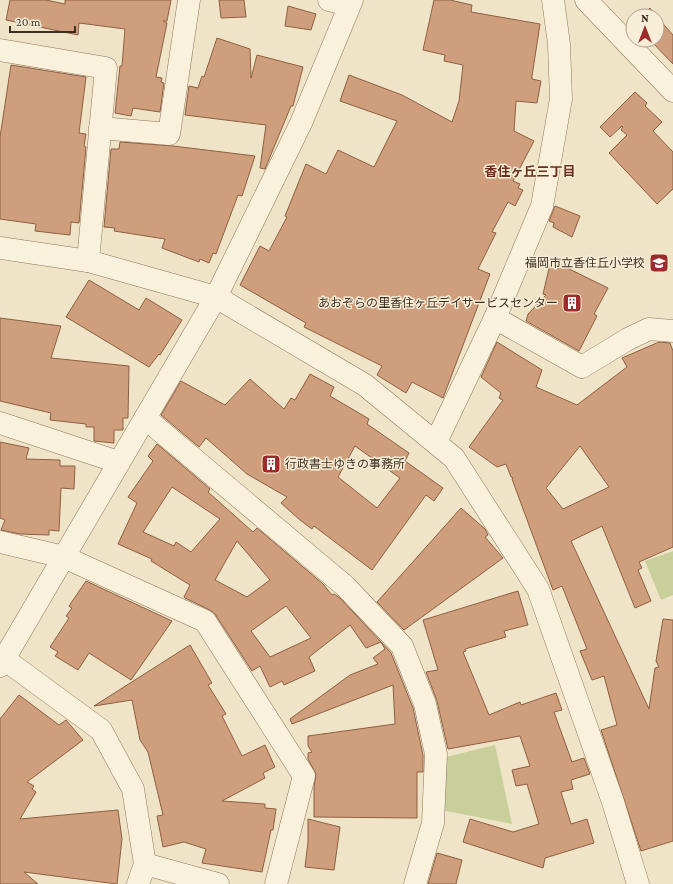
<svg xmlns="http://www.w3.org/2000/svg" width="673" height="884" viewBox="0 0 673 884" font-family="'Crimson Pro','Noto Sans JP',serif">
  <style>
    .green { fill: #c9cf9b }
    .building { fill: #cf9f7d; stroke: #8d5f41; fill-rule: evenodd }
    .lines { fill: none; stroke-linecap: round; stroke-linejoin: round }
    .minor-casing { stroke: #8d765c; stroke-width: 23 }
    .minor { stroke: #faf1dc; stroke-width: 22 }
    .labels { text-anchor: middle; stroke-width: 3; stroke-linejoin: round; paint-order: stroke }
    .poi-label { font-size: 12px; fill: #3d2e20; stroke: #f7eed8; text-anchor: end }
    .neighbourhood-label { font-size: 13px; font-weight: bold; fill: #6b2e1e; stroke: #f7eed8 }
  </style>
  <rect width="100%" height="100%" fill="#f0e4c8"/>
  <!-- green -->
  <g class="green">
    <path d="M673 551V595L661 600 645 561Z"/>
    <path d="M495 745 512 824 441 810 446 757Z"/>
  </g>
  <!-- building -->
  <g class="building">
    <path d="M10 0H46L65 4V0H171L167 21H163L167 23 156 77 162 78 161 82 164 83 160 112 133 108 131 116 115 113 120 66H122L125 29 79 23 78 35 6 20Z"/>
    <path d="M219 0H244L246 17 221 18Z"/>
    <path d="M434 0H450L472 5 471 12 540 24 532 76V79L541 81 537 103 516 101 514 131 534 141 513 181 520 184 518 188 523 190 515 206 508 202 492 232 496 233 478 269 490 274 443 398 412 382 406 393 377 375 382 366 304 327 306 323 240 285 260 246 269 251 287 217 285 216 306 164 326 174 338 150 374 167 397 121 340 101 349 75 402 95 452 122 459 101 463 65 444 61 445 55 423 50Z"/>
    <path d="M288 6 316 14 311 30 285 26Z"/>
    <path d="M650 8 656 16H641Z"/>
    <path d="M657 17 673 35V64L650 40H657Z"/>
    <path d="M217 38 250 49 251 78 257 55 303 67 293 106H291L265 169 260 168 266 125 185 115 189 86 198 88 202 76 204 77Z"/>
    <path d="M11 65 86 77 79 133 86 134 84 146 86 147 79 223 71 222 70 235 35 231 36 224 0 219V137Z"/>
    <path d="M635 92 647 103 645 106 662 122 653 131 673 152V189L657 204 609 153 627 135 621 130 623 127 622 126 610 137 600 127Z"/>
    <path d="M120 142 173 146 255 156 242 196 238 195 216 254 213 253 209 263 200 259 199 262 162 248 165 239 114 231 115 228 104 227 111 149H119Z"/>
    <path d="M555 206 580 216 572 237 553 227 554 223 549 221Z"/>
    <path d="M551 260 608 288 594 314 597 316 579 351 526 321 528 314 546 295 543 294Z"/>
    <path d="M89 280 139 310 146 298 182 320 160 355 159 354 149 367 66 317Z"/>
    <path d="M0 318 61 326 51 358 129 366 128 418H123V430H114V443L94 441V427H86V424L50 420 51 413 0 401Z"/>
    <path d="M497 342 542 370 536 387 577 405 627 367 622 358 659 342 670 343 673 351V547L639 562 642 568 638 570 651 601 635 608 602 526 571 541 649 709 655 668 659 667 656 661 663 619 673 620V841L641 851 601 730 617 725 604 676 592 680 580 651 587 649 562 586 553 590 512 479 513 478 511 477 506 464 497 467 469 447 503 400 499 398 501 393 481 377ZM580 446 609 487 563 509 546 488Z"/>
    <path d="M310 374 334 387 330 396 369 419 367 424 409 453 405 461 443 488 434 501 426 495 372 570 314 526 312 529 300 520 281 503 287 497 247 474 206 438 199 447 161 415 181 381 225 405 250 379 284 409 291 398 295 400ZM355 446 400 478 377 508 338 477Z"/>
    <path d="M0 442 29 448 26 459 60 460V466H75L74 489 61 488 59 531 49 530V535L20 534 1 530 5 520 0 518Z"/>
    <path d="M157 444 210 489 208 492 253 532 257 528 323 584 332 595 334 594 340 598 381 642 366 648 350 625 309 657 315 671 284 685 282 681 270 687 260 666 252 671 215 614 210 610 185 598 184 597 190 585 151 561 152 559 118 544 137 503 128 497 153 461 148 456ZM172 487 220 519 191 552 176 542 174 546 143 532ZM237 541 270 580 247 597 215 580ZM286 606 311 638 270 657 251 631Z"/>
    <path d="M461 508 485 529 488 535 485 537 503 558 404 630 377 602Z"/>
    <path d="M86 581 172 621 131 680 89 653 78 670 55 656 58 652 50 647 69 618 66 616 72 608 69 606Z"/>
    <path d="M518 591 528 625 504 631 506 637 465 649 466 651 463 652 489 715 520 702 521 705 556 693 562 710 554 712 572 762 584 758 590 774 571 780 573 789 561 792 571 824 587 819 594 843 545 858 543 868 463 842 470 819 513 832 539 824 527 784 516 786 512 770 530 766 520 736 448 749 437 701 426 672 438 670 423 620Z"/>
    <path d="M381 642 391 653 413 708 423 755V772H417V818L314 817V787L316 774 308 759V753L312 752 308 746V736L395 724 393 685 292 724 290 719 350 675 378 664 373 658 385 649Z"/>
    <path d="M190 645 212 683 208 685 226 714 222 716 242 756 265 745 275 767 263 773 265 778 222 801 265 804V808L276 809 273 830H271L262 872 202 863 206 849 184 842 163 847 157 816 163 815 148 752 140 740 132 700 94 706Z"/>
    <path d="M19 695 59 725 66 720 83 740 27 782 34 786 32 789 36 792 20 819 118 810 122 839 117 884 24 872 38 884H0V719Z"/>
    <path d="M308 819 340 827 334 870 305 867 308 842Z"/>
    <path d="M437 853 462 860 456 884H428Z"/>
  </g>
  <g class="lines">
    <!-- minor casing -->
    <g class="minor-casing">
      <g id="minor">
        <path d="M329 0 349 5"/>
        <path d="M586 0 673 91"/>
        <path d="M0 50 106 68 88 261"/>
        <path d="M100 128 169 134 189 0"/>
        <path d="M0 248 88 261 216 297 365 385 454 458 538 589 613 802 638 884"/>
        <path d="M495 318 582 367 628 339 649 329 673 331"/>
        <path d="M145 418 345 586 402 646 425 704 436 754 433 823 415 884"/>
        <path d="M0 423 118 462"/>
        <path d="M436 442 495 318 542 206 561 99 559 44 553 0"/>
        <path d="M0 542 64 557 205 621 304 776 276 884"/>
        <path d="M0 658 4 659 101 730 133 789 145 864 138 884"/>
        <path d="M0 666 216 297 301 123 352 0"/>
        <path d="M145 864 218 884"/>
      </g>
    </g>
    <!-- minor -->
    <use href="#minor" class="minor"/>
  </g>
  <!-- icons -->
  <defs>
    <g id="school-square" transform="scale(1)"><rect x="-9" y="-9" width="18" height="18" rx="4" fill="#9e2a2b" stroke="#f7eed8"/><path d="M0-5L7-2L0 1L-7-2ZM-4 1L0 2.5L4 1V4Q0 6-4 4Z" fill="#fff"/></g>
    <g id="building-square" transform="scale(1)"><rect x="-9" y="-9" width="18" height="18" rx="4" fill="#9e2a2b" stroke="#f7eed8"/><path d="M-4-6H4V6H1V3H-1V6H-4ZM-2.5-4.3h1.7v1.8h-1.7ZM.8-4.3h1.7v1.8H.8ZM-2.5-1h1.7V.8h-1.7ZM.8-1h1.7V.8H.8Z" fill="#fff"/></g>
  </defs>
  <g fill-rule="evenodd">
    <use href="#school-square" x="659" y="263"/>
    <use href="#building-square" x="572" y="303"/>
    <use href="#building-square" x="271" y="464"/>
  </g>
  <g class="labels">
    <!-- poi labels -->
    <g class="poi-label">
      <text x="645" y="267">福岡市立香住丘小学校</text>
      <text x="558" y="307">あおぞらの里香住ヶ丘デイサービスセンター</text>
      <text x="285" y="468" text-anchor="start">行政書士ゆきの事務所</text>
    </g>
    <!-- neighbourhood labels -->
    <g class="neighbourhood-label">
      <text x="530" y="176">香住ヶ丘三丁目</text>
    </g>
  </g>
  <!-- north arrow -->
  <g transform="translate(645 28)"><circle r="19" fill="#f7eed8" stroke="#ada18e"/>
  <path d="M0-3L7 15L0 10L-7 15Z" fill="#9e2a2b"/>
  <text y="-6" font-size="11" font-weight="bold" text-anchor="middle" fill="#3d2e20">N</text>
  </g>
  <!-- scale -->
  <path d="M10 26v6h65v-6" fill="none" stroke="#3d2e20" stroke-width="2"/>
  <text x="16" y="26" font-size="12" fill="#3d2e20" stroke="#f7eed8" stroke-width="3" paint-order="stroke">20 m</text>
</svg>
